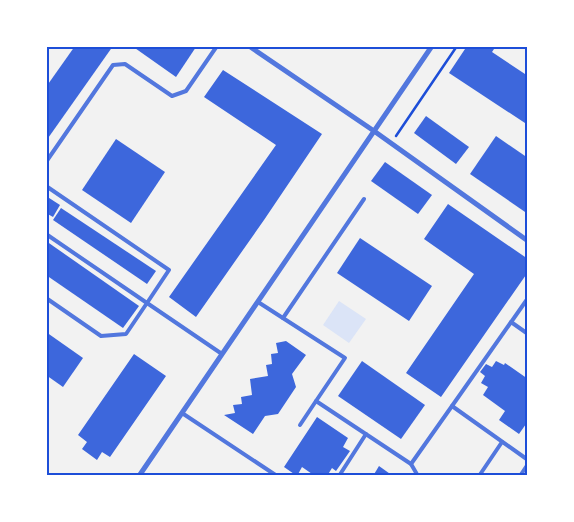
<svg xmlns="http://www.w3.org/2000/svg" width="574" height="522" viewBox="0 0 574 522" font-family="Overpass,sans-serif">
  <style>
    .green { fill: #dbe4f7 }
    .building { fill: #3d67dc }
    .lines { fill: none; stroke-linecap: round; stroke-linejoin: round }
    .path { stroke: #1d4ed8; stroke-width: 2.5 }
    .service { stroke: #5277de; stroke-width: 4 }
    .minor { stroke: #5277de; stroke-width: 5 }
    .neatline { fill: none; stroke: #1d4ed8; stroke-width: 2 }
  </style>
  <rect width="100%" height="100%" fill="#f2f2f2"/>
  <!-- green -->
  <path class="green" d="M339 301 366 319 349 343 323 325Z"/>
  <!-- building -->
  <g class="building">
    <path d="M75 46H113L46 141V87Z"/>
    <path d="M132 46H195L196 47 176 77Z"/>
    <path d="M467 46H496L492 52 528 76V125L449 73Z"/>
    <path d="M223 70 322 134 264 220 196 317 169 297 276 145 204 97Z"/>
    <path d="M426 116 469 147 456 164 414 133Z"/>
    <path d="M496 136 528 158V214L470 174Z"/>
    <path d="M116 139 165 172 131 223 82 190Z"/>
    <path d="M385 162 432 195 418 214 371 181Z"/>
    <path d="M46 196 60 205 53 217 46 213Z"/>
    <path d="M448 204 528 259V272L441 397 406 373 474 274 424 239Z"/>
    <path d="M61 208 156 271 147 284 53 220Z"/>
    <path d="M360 238 432 286 409 321 337 273Z"/>
    <path d="M46 241 139 306 123 328 46 275Z"/>
    <path d="M46 332 83 358 63 387 46 375Z"/>
    <path d="M286 341 306 355 292 374 296 387 278 414 265 416 253 434 224 415 235 413 233 405 242 404 241 397 252 395 250 379 268 376 266 365 272 364 271 354 278 353 276 343Z"/>
    <path d="M134 354 166 376 110 457 102 452 97 460 82 449 87 442 78 435Z"/>
    <path d="M362 361 425 405 401 439 338 396Z"/>
    <path d="M496 361 504 365 505 363 528 379V425L526 424 519 434 499 420 505 411 483 395 488 387 481 383 485 376 480 372 486 364 492 367Z"/>
    <path d="M317 417 348 438 343 447 350 451 336 471 332 468 327 476H315L302 467 297 476 284 467Z"/>
    <path d="M379 466 393 476H373Z"/>
  </g>
  <g class="lines">
    <!-- path -->
    <path class="path" d="M396 136 457 46"/>
    <!-- service -->
    <g class="service">
      <path d="M46 162 113 65 125 64 172 96 186 91 217 46"/>
      <path d="M46 186 169 270 147 303 222 354"/>
      <path d="M46 234 147 303 126 334 101 336 46 298"/>
      <path d="M528 298 452 406 528 460"/>
      <path d="M258 302 345 358 316 401 411 464 418 476"/>
      <path d="M283 318 364 199"/>
      <path d="M511 322 528 334"/>
      <path d="M182 413 277 476"/>
      <path d="M300 425 316 401"/>
      <path d="M411 464 452 406"/>
      <path d="M339 476 366 434"/>
      <path d="M479 476 502 442"/>
      <path d="M520 476 528 464"/>
    </g>
    <!-- minor -->
    <g class="minor">
      <path d="M249 46 374 131 528 241"/>
      <path d="M139 476 432 46"/>
    </g>
  </g>
  <!-- border -->
  <rect width="574" height="522" fill="none" stroke="#ffffff" stroke-width="95"/>
  <rect x="48" y="48" width="478" height="426" class="neatline"/>
</svg>
